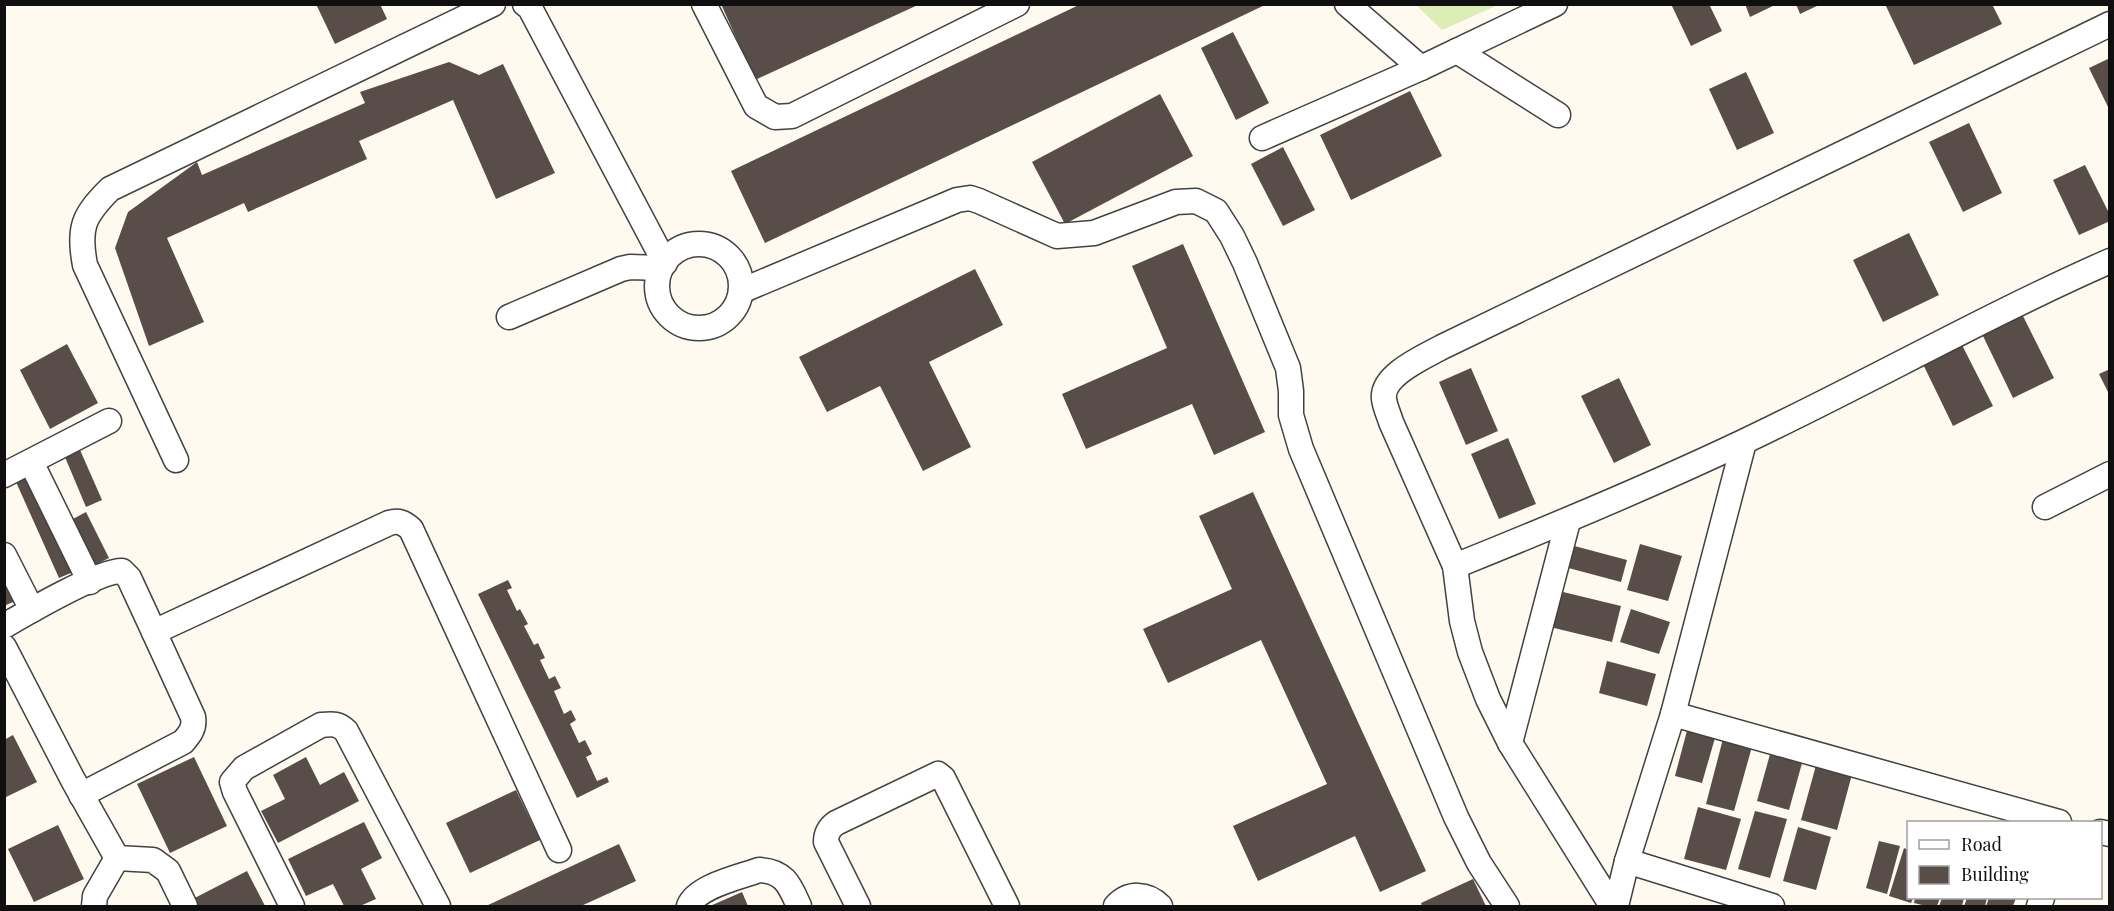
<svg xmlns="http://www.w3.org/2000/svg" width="2114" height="911" viewBox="0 0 2114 911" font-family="'Playfair Display',serif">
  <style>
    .green { fill: #dceeb5 }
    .building { fill: #594d4a }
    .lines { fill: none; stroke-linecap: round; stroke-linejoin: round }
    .minor-casing { stroke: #424242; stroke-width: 27 }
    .minor { stroke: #fff; stroke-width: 24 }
  </style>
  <rect width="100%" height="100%" fill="#fffaf0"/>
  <!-- green -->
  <path class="green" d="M1416 5H1498L1442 30Z"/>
  <!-- building -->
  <g class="building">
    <path d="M316 4H380L387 19 335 44Z"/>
    <path d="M721 4H920L755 80Z"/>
    <path d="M1081 4H1267L765 243 731 171Z"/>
    <path d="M1671 4H1709L1722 31 1691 46Z"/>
    <path d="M1745 4H1777L1750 17Z"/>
    <path d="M1796 4H1821L1800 14Z"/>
    <path d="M1885 4H1992L2002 24 1914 65Z"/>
    <path d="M1233 32 1269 103 1236 120 1201 48Z"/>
    <path d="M2110 58V111L2089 68Z"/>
    <path d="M449 62 479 75 503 64 555 173 496 199 453 100 359 141 367 159 248 212 244 203 167 238 204 322 149 346 115 248 128 212 197 162 202 175 365 103 360 92Z"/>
    <path d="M1746 72 1774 133 1737 150 1709 89Z"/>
    <path d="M1410 91 1442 156 1351 200 1320 135Z"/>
    <path d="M1160 94 1193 156 1065 224 1032 162Z"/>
    <path d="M1969 123 2002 193 1963 212 1929 142Z"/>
    <path d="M1283 147 1315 210 1283 226 1251 164Z"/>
    <path d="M2085 165 2110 215V221L2079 235 2053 180Z"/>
    <path d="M1909 233 1939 295 1883 322 1853 260Z"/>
    <path d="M1183 244 1265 432 1214 455 1192 404 1086 449 1062 394 1167 348 1132 266Z"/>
    <path d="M975 269 1003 325 929 362 971 447 923 471 880 386 827 412 799 357Z"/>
    <path d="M2022 314 2054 378 2013 398 1982 334Z"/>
    <path d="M1960 341 1993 406 1953 426 1921 360Z"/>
    <path d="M67 344 98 403 50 429 20 370Z"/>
    <path d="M1471 368 1498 431 1466 445 1439 382Z"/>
    <path d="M2110 369V396L2099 374Z"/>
    <path d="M1619 378 1651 445 1614 463 1581 396Z"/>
    <path d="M1508 438 1536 504 1499 519 1471 454Z"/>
    <path d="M77 443 102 500 86 507 62 450Z"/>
    <path d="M30 464 78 570 59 578 12 473Z"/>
    <path d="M1253 492 1426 871 1380 892 1355 836 1258 881 1233 826 1327 784 1261 640 1168 683 1143 629 1232 589 1199 516Z"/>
    <path d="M86 512 109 558 93 566 71 520Z"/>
    <path d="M1567 544 1627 560 1621 582 1561 566Z"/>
    <path d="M1640 544 1682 556 1668 601 1627 590Z"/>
    <path d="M4 565 20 599 4 606Z"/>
    <path d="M508 580 512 588 507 590 517 611 520 609 528 624 524 626 534 645 538 643 545 658 540 660 549 679 555 676 561 688 554 691 564 714 571 710 576 720 570 724 579 743 585 740 592 754 586 757 597 781 607 777 609 782 577 798 478 594Z"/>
    <path d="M1559 591 1621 606 1612 642 1550 627Z"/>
    <path d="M1631 609 1670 622 1659 654 1620 642Z"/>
    <path d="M1607 661 1656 674 1647 706 1599 693Z"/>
    <path d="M1689 723 1717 731 1702 783 1675 776Z"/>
    <path d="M13 735 37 782 4 798V740Z"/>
    <path d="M1724 735 1753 743 1734 811 1706 804Z"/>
    <path d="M1772 747 1804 756 1789 810 1757 801Z"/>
    <path d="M194 757 227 826 170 853 137 784Z"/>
    <path d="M306 757 320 785 344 772 359 801 278 843 261 811 285 799 273 775Z"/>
    <path d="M1818 758 1854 767 1837 830 1801 820Z"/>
    <path d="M516 790 540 840 470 873 446 823Z"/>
    <path d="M1698 807 1741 819 1726 870 1684 859Z"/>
    <path d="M1755 811 1787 819 1770 878 1738 869Z"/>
    <path d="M364 822 382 858 361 869 376 899 360 906H344L333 884 306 896 288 859Z"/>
    <path d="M58 825 84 879 34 902 8 849Z"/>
    <path d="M1798 827 1831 837 1816 890 1783 881Z"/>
    <path d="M1879 841 1900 846 1887 894 1866 888Z"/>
    <path d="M619 844 636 881 581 906H486Z"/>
    <path d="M1904 848 1908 850V898H1913L1911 903 1889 896Z"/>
    <path d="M247 871 265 906H187L185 903Z"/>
    <path d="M1473 879 1486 906H1422L1421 903Z"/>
    <path d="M742 892 748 906H710Z"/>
    <path d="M1915 898H1940L1937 906H1926L1914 903Z"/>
    <path d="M1942 898H1964L1962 906H1939Z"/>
    <path d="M1967 898H1987L1985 906H1964Z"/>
    <path d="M1989 898H2016L2013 906H1986Z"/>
  </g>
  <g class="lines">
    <!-- minor casing -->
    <g class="minor-casing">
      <g id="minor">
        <path d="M525 4 530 8 665 263"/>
        <path d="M704 4 756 106 775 117 792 116 1017 4"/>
        <path d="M1347 4 1421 68"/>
        <path d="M1457 51 1558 115"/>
        <path d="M1262 138 1421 68 1555 4"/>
        <circle cx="699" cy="286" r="42"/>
        <path d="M741 291 957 200 970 198 979 201 1057 236 1094 233 1176 202 1196 201 1216 211 1232 236 1245 263 1288 368 1291 391V415L1301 449 1456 817 1479 863 1507 906"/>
        <path d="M509 317 621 269 630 267 661 268"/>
        <path d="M176 460 85 265C78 228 83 216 110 189L493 4"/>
        <path d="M31 462 90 582"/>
        <path d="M4 475 109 421"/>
        <path d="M2045 507 2110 474"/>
        <path d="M4 555 32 610"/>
        <path d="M1455 566C1552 527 1648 487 1743 442 1866 384 1985 316 2110 261"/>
        <path d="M4 626C28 612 98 571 122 571L129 578 154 632 389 523C399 520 404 523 411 529L559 850"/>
        <path d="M4 647 73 780 117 858 153 860 168 871 185 906"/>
        <path d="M1673 714 2059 822"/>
        <path d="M1510 743 1568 521"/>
        <path d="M81 795 183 742C190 734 195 728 193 717L154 632"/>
        <path d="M2100 832 2110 834"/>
        <path d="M1627 861 1772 906"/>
        <path d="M94 906 95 896 117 858"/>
        <path d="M292 906 235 792 232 782 244 768 321 725C332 724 338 723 346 731L438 906"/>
        <path d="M689 906C697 886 740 877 759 870 785 871 790 886 799 906"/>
        <path d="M858 906 826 842C826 833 829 828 836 823L938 774 943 778 1007 906"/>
        <path d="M1116 906C1129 892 1147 893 1160 906"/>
        <path d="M1612 906 1510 743 1488 699 1470 652 1462 621 1455 566 1391 422C1389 415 1385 407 1384 399 1381 375 1424 357 1442 347L2110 24"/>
        <path d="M1616 906 1627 861 1673 714 1744 442"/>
        <path d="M2039 906 2042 898"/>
      </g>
    </g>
    <!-- minor -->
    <use href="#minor" class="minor"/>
  </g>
  <!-- border -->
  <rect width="2114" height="911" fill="none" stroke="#0f0f0f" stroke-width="12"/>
  <!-- legend -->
  <rect x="1907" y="821" width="195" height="78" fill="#ffffff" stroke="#9f9f9f" stroke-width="1.5"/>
  <rect x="1919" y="840" width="30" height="9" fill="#ffffff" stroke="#9f9f9f" stroke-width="1.5"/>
  <text x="1961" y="851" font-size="18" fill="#0f0f0f">Road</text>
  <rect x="1919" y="866" width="30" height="18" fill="#594d4a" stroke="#9f9f9f" stroke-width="1.5"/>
  <text x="1961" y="881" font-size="18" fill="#0f0f0f">Building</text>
</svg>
